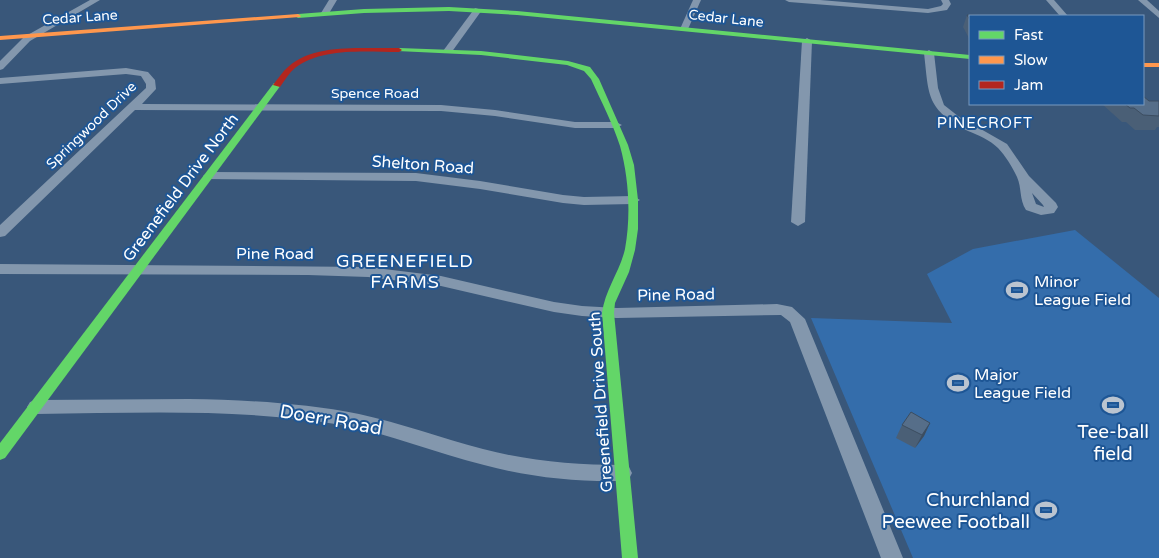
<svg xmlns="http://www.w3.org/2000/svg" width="1159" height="558" viewBox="0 0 1159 558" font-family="'Varela Round',sans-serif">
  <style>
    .green { fill: #346dab }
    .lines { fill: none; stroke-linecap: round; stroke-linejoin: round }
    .street { fill: #8397ad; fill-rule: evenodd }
    .fast { fill: #63d668; fill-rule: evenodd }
    .slow { fill: #ff974d; fill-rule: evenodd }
    .jam { fill: #b3261e; fill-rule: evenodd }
    .wall { fill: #4a5f76 }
    .shaded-wall { fill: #3c4d60 }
    .building { fill: #566e89; stroke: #3c4d60 }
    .labels { text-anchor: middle; stroke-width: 4; stroke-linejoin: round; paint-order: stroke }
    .far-street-label { font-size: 14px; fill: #fff; stroke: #1e5695 }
    .far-neighbourhood-label { font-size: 15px; letter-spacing: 1px; fill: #fff; stroke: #1e5695 }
    .street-label { font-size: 16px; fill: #fff; stroke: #1e5695 }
    .poi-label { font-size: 16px; fill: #fff; stroke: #1e5695; text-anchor: start }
    .neighbourhood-label { font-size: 18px; letter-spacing: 1px; fill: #fff; stroke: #1e5695 }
    .near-street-label { font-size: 19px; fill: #fff; stroke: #1e5695 }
    .near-poi-label { font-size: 19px; fill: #fff; stroke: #1e5695 }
  </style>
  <rect width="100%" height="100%" fill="#39577a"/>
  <!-- green -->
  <path class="green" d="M1075 230 1159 298V558H913L811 318 952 323 927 274 973 249Z"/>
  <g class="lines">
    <!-- street -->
    <g class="street">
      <path d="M90 0H100L30 41 3 69 0 70V61L24 37Z"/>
      <path d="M329 0H337L328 15H322L321 13Z"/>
      <path d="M693 0H701L688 29 681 31 680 29Z"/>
      <path d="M785 0H820L928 9 941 6 943 4 941 0H949L951 4 947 10 928 13 789 2Z"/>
      <path d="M1046 0H1054L1068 16H1060Z"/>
      <path d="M1138 0H1147L1159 11V18Z"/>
      <path d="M475 8 482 10 451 53H445L443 51Z"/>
      <path d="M807 38 812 41 805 222 798 226 791 222 802 41Z"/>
      <path d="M929 50 934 53 938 88 944 105 958 116 1007 144 1029 176 1056 203 1058 207 1054 213 1041 215 1026 210C1019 199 1022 188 1017 177 1013 168 1005 155 998 148 990 140 978 135 968 131 926 109 929 96 924 53ZM1032 193 1043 205 1044 207 1036 204Z"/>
      <path d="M126 68 148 72 155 80 156 89 142 104 441 105 495 110 575 122H616L622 125 616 128H575L495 116 441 111 135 110 5 236 0 237V225L146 88V84L141 76 126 74 0 84V78Z"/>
      <path d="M209 172 416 173 480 181 563 195 584 197 633 196 640 200 633 204 584 205 563 203 480 189 416 181 205 179 203 176Z"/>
      <path d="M0 264 368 267 441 276 554 302 582 306 617 308 777 304 792 307 805 319 903 558H881L790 322 781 315 617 318 582 316 554 312 441 286 368 277 308 275 0 274Z"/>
      <path d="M189 399C246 400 303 403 359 414 401 423 441 438 483 449 528 461 575 465 622 465L629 467 632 473 629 479 622 481C575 482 529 477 484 465 436 453 390 434 342 425 241 408 138 413 36 414L30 412 27 407 30 402 36 400Z"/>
    </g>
    <!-- fast -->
    <g class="fast">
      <path d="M449 7 517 11 970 55V59L517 15 449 11 364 13 298 18 295 16 298 14 364 9Z"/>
      <path d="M399 48 481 51 568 61 590 67 599 79 628 145 634 165 638 200V229L635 250 629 272 615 303 614 313 638 558H622L602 313C605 290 620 271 625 249 631 216 629 178 620 146 613 124 601 101 591 79L584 71 567 65 481 55 397 51 396 50Z"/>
      <path d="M274 83 281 85 5 458 0 460V443Z"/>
    </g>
    <!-- slow -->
    <g class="slow">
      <path d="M298 14 301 16 300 17 0 40V36Z"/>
      <rect x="1143" y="63" width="16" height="4"/>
    </g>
    <!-- jam -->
    <path class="jam" d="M373 48H399L402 50 399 52C366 52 322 47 295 68 289 73 285 80 280 87L273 85C278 79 282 72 288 67 310 47 346 48 373 48Z"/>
  </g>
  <!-- wall -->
  <g class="wall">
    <path d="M967 15 970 16V40L963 27Z"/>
    <path d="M1149 101H1159V127H1157L1155 130H1135L1126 122H1122L1102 104H1143Z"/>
    <path d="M930 423 924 436 915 448 896 438 902 425Z"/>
  </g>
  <!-- shaded-wall -->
  <path class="shaded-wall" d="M930 423 924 436 915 448 922 435Z"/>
  <!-- building -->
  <g class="building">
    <path d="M967 15 990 16H970V20Z"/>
    <path d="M1143 96 1149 101H1159V116L1143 115 1134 108H1130L1125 104H1143Z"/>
    <path d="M911 412 930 423 922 435 902 425Z"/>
  </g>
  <!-- icons -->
  <defs>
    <g id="stadium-bare" transform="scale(1.725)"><path d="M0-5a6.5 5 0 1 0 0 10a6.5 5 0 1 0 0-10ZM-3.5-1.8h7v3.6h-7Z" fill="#bac4d0" stroke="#1e5695" stroke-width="2.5" paint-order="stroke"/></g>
  </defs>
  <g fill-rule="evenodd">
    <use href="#stadium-bare" x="1017" y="290"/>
    <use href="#stadium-bare" x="958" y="383"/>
    <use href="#stadium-bare" x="1113" y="405"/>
    <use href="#stadium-bare" x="1046" y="510"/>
  </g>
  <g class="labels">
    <!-- far-street labels -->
    <g class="far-street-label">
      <text transform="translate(80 17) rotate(-4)" y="5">Cedar Lane</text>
      <text transform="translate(726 18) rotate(6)" y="5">Cedar Lane</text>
      <text x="375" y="98">Spence Road</text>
      <text transform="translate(91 125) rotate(-44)" y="5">Springwood Drive</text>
    </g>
    <!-- far-neighbourhood labels -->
    <g class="far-neighbourhood-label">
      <text x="985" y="128">PINECROFT</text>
    </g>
    <!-- street labels -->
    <g class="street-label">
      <text transform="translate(423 164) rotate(4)" y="6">Shelton Road</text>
      <text transform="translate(180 187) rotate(-53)" y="6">Greenefield Drive North</text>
      <text x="275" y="259">Pine Road</text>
      <text transform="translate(676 294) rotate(-1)" y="6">Pine Road</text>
      <text transform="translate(600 402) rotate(-94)" y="6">Greenefield Drive South</text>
    </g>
    <!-- poi labels -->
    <g class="poi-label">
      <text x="1034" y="287">Minor<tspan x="1034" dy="18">League Field</tspan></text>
      <text x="974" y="380">Major<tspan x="974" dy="18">League Field</tspan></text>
    </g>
    <!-- neighbourhood labels -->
    <g class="neighbourhood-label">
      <text x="405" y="267">GREENEFIELD<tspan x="405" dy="21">FARMS</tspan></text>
    </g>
    <!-- near-street labels -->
    <g class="near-street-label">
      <text transform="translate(331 419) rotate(10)" y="7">Doerr Road</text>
    </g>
    <!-- near-poi labels -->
    <g class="near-poi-label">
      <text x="1113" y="438">Tee-ball<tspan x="1113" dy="22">field</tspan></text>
      <text x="1030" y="506" text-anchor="end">Churchland<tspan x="1030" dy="22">Peewee Football</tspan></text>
    </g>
  </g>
  <!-- legend -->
  <rect x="969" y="15" width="175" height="90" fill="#1e5695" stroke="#789abf"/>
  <rect x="979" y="31" width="25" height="8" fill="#63d668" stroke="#789abf"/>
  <text x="1014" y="40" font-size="15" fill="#ffffff">Fast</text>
  <rect x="979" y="56" width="25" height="8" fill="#ff974d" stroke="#789abf"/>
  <text x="1014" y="65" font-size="15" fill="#ffffff">Slow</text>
  <rect x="979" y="81" width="25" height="8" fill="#b3261e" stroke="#789abf"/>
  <text x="1014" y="90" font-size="15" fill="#ffffff">Jam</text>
</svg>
